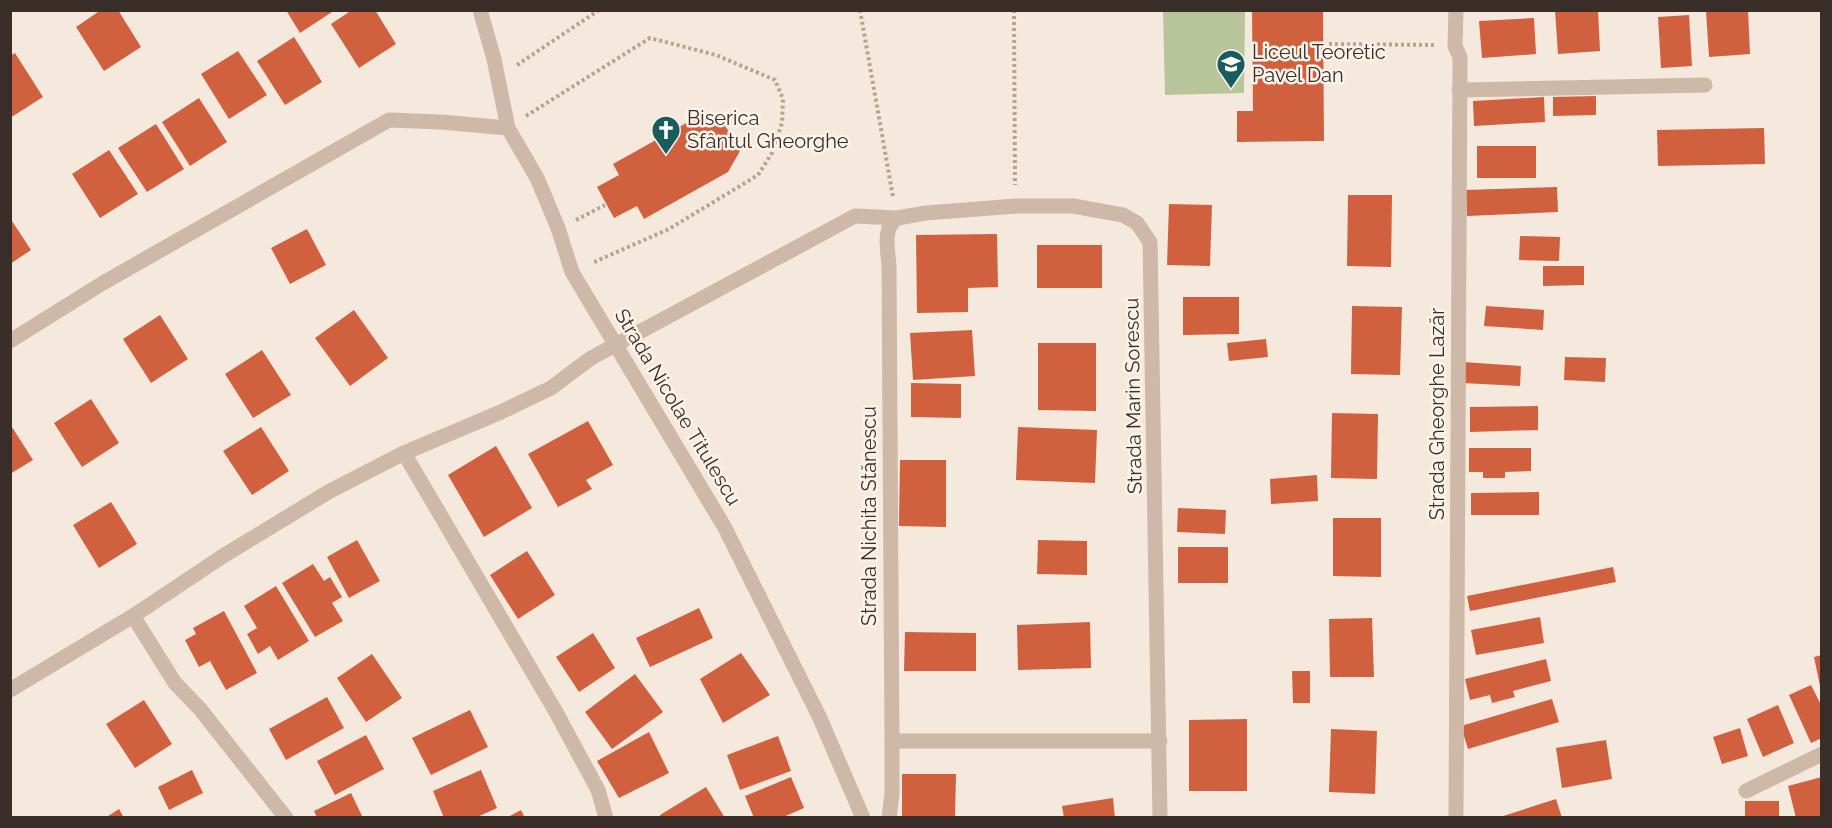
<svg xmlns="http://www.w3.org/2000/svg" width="1832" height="828" viewBox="0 0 1832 828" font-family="Raleway,sans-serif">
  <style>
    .green { fill: #b8c59b }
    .building { fill: #d1603e }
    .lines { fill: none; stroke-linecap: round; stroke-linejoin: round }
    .path { stroke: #baa291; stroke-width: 4; stroke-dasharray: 3 3; stroke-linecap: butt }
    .minor { stroke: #ceb8a7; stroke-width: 15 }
    .labels { text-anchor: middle; stroke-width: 5; stroke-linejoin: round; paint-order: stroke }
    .poi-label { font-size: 20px; fill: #3a2e28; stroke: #fbf3ea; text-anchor: start }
    .street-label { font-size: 20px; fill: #3a2e28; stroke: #fbf3ea }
  </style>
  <rect width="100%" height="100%" fill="#f5e9dd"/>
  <!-- green -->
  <path class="green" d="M1163 11H1245L1244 93 1165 95Z"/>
  <!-- building -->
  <g class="building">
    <path d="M101 10H118L141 47 104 71 76 27Z"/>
    <path d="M286 10H335L300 33Z"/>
    <path d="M352 10H375L396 44 359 68 331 24Z"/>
    <path d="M1252 10H1323L1324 141 1237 142V111H1253Z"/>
    <path d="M1555 10H1598L1600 51 1558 54Z"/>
    <path d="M1748 10 1750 54 1709 57 1706 11Z"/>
    <path d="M1689 15 1692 66 1661 68 1658 17Z"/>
    <path d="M1534 18 1536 54 1482 58 1479 21Z"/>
    <path d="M294 37 322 82 285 105 257 61Z"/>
    <path d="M238 51 267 95 229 119 201 74Z"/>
    <path d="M15 53 43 97 10 118V56Z"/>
    <path d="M1596 96V115L1553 116V97Z"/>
    <path d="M1544 97 1545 122 1474 126 1473 101Z"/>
    <path d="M199 98 227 142 190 166 162 122Z"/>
    <path d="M697 117H720L740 151 728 172 644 219 637 206 614 218 597 187 619 175 613 164Z"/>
    <path d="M156 124 184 169 147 192 118 148Z"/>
    <path d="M1764 128 1765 164 1658 166 1657 130Z"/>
    <rect x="1477" y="146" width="59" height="32"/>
    <path d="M109 150 138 194 100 218 72 174Z"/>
    <path d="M1557 187 1558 212 1467 216 1466 190Z"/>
    <path d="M1348 195H1392L1391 267 1347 266Z"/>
    <path d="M1169 204 1212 205 1210 266 1167 265Z"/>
    <path d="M10 218 31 250 10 264Z"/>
    <path d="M307 229 326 265 290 284 271 248Z"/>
    <path d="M997 234 998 287 968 288V312L917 313 916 235Z"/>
    <path d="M1520 236 1560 237 1559 261 1519 260Z"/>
    <rect x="1037" y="245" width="65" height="43"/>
    <path d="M1543 266H1584V285L1543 286Z"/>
    <path d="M1183 297H1239V334L1183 335Z"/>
    <path d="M1352 306 1402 307 1400 375 1351 374Z"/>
    <path d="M1486 306 1544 310 1543 330 1484 326Z"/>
    <path d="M354 310 388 358 350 386 315 338Z"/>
    <path d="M160 315 188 359 151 383 123 339Z"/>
    <path d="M972 330 975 376 913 380 910 333Z"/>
    <path d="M1266 339 1268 357 1229 361 1227 343Z"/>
    <path d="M1038 343H1096V411L1038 410Z"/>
    <path d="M262 350 291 395 253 418 225 374Z"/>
    <path d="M1565 357 1606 358 1605 382 1564 380Z"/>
    <path d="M1463 362 1521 366 1520 386 1462 383Z"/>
    <path d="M911 383 961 384V418L911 417Z"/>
    <path d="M91 399 119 443 82 467 54 423Z"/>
    <path d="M1538 406V430L1470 432V407Z"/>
    <path d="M1332 413 1378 414 1377 479 1331 478Z"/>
    <path d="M588 421 613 465 586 480 592 489 558 507 528 454Z"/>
    <path d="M10 424 33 460 10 474Z"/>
    <path d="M261 427 289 471 252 495 223 451Z"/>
    <path d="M1018 427 1097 430 1095 483 1016 480Z"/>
    <path d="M496 446 532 508 484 537 448 475Z"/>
    <path d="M1469 448H1531V471L1505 472V478H1483V472H1469Z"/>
    <path d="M900 460H946V527L899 526Z"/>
    <path d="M1317 475 1318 501 1271 504 1270 479Z"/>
    <path d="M1539 492V515H1471V493Z"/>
    <path d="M111 502 137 544 99 568 73 525Z"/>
    <path d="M1178 508 1226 510 1225 534 1177 532Z"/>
    <path d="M1333 518H1381V577L1333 576Z"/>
    <path d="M357 540 380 581 349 598 327 557Z"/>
    <path d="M1038 540 1087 541V575L1037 574Z"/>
    <rect x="1178" y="547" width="50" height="36"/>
    <path d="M527 551 555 595 518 619 490 575Z"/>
    <path d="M313 564 324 581 330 577 342 597 332 603 343 621 315 637 282 583Z"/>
    <path d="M1613 567 1616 582 1470 611 1467 596Z"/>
    <path d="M276 586 309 641 278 660 270 646 258 654 247 634 257 628 244 606Z"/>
    <path d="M699 608 713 638 650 667 636 638Z"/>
    <path d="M224 611 257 673 226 690 210 661 199 667 185 640 196 634 193 628Z"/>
    <path d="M1540 617 1544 643 1476 655 1471 630Z"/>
    <path d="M1372 618 1374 677H1330L1329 619Z"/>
    <path d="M1090 622 1091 668 1018 670 1017 625Z"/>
    <path d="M905 632 976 633V671H904Z"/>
    <path d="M593 633 615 668 579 692 556 657Z"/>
    <path d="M741 653 770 695 723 723 700 679Z"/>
    <path d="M372 654 402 698 366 722 337 678Z"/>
    <path d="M1822 655V686H1820L1814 657Z"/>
    <path d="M1546 659 1551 681 1513 691 1515 697 1492 703 1490 695 1470 700 1465 679Z"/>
    <path d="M1292 671H1310V703H1293Z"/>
    <path d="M635 674 663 712 612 749 585 712Z"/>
    <path d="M1811 685 1822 707V738L1811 743 1789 695Z"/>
    <path d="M327 697 344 728 286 760 269 729Z"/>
    <path d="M1552 699 1559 722 1468 749 1461 726Z"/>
    <path d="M144 700 172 744 135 768 106 724Z"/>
    <path d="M1778 705 1794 743 1763 757 1747 719Z"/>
    <path d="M470 710 488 747 431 775 412 738Z"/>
    <path d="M1247 719V791H1189V720Z"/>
    <path d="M1740 728 1748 756 1722 764 1713 737Z"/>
    <path d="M1331 729 1377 731 1375 794 1329 792Z"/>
    <path d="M649 732 669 773 619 798 597 761Z"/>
    <path d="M366 735 384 769 335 795 317 761Z"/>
    <path d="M778 736 791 771 740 790 727 755Z"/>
    <path d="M1606 740 1612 779 1562 788 1556 748Z"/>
    <path d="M192 770 203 793 169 810 158 787Z"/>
    <path d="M481 770 497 808 475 818H444L433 791Z"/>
    <path d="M902 774H956L955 818H902Z"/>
    <path d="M791 777 804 808 781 818H754L745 796Z"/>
    <path d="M1822 777V818H1796L1788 786Z"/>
    <path d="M706 787 725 818H661L660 815Z"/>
    <path d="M351 793 363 818H317L314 811Z"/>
    <path d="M1113 798 1115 818H1064L1062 806Z"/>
    <path d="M1556 799 1562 818H1500V817Z"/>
    <rect x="1745" y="801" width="34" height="17"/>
    <path d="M119 809 124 818H105Z"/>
    <path d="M521 810 525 818H506Z"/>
  </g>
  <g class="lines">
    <!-- path -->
    <g class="path">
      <path d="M860 10 893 197"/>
      <path d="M1014 10 1015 185"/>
      <path d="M1323 44 1434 45"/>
      <path d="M517 65 599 10"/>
      <path d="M526 116 650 38 716 55 775 80 783 99 782 123 772 153 758 175 669 229 592 263"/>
      <path d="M576 220 605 205"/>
    </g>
    <!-- minor -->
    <g class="minor">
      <path d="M480 10 494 59 508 128 537 178 558 228 572 272 725 528 819 716 863 818"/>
      <path d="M1459 90 1705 85"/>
      <path d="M10 341 103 283 389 120 441 122 508 128"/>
      <path d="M404 453 556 712 598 790 606 818"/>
      <path d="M133 616 175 683 200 709 286 818"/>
      <path d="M10 690 133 616 223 556 330 491 404 453 501 412 551 388 591 358 855 216 897 218 926 213 1016 206H1073L1123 215 1137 223 1150 242 1160 818"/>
      <path d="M892 741H1160"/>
      <path d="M1746 791 1822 754"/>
      <path d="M889 818 892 794V741L889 266C888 249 882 229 897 218"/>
      <path d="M1456 818 1460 57 1455 46 1456 10"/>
    </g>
  </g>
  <!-- icons -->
  <defs>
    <g id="school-pin" transform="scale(1.5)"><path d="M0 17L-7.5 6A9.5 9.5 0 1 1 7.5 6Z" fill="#195c60" stroke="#fbf3ea"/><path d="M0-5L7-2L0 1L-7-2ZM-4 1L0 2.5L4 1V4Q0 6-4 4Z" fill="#fff"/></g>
    <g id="church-pin" transform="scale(1.5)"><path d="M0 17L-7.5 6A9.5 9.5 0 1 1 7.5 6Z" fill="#195c60" stroke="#fbf3ea"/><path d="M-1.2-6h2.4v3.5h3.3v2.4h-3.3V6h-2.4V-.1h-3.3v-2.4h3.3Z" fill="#fff"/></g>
  </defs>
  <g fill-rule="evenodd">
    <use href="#school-pin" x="1231" y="64"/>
    <use href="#church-pin" x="666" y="130"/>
  </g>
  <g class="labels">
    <!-- poi labels -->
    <g class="poi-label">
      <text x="1252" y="59">Liceul Teoretic<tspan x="1252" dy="23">Pavel Dan</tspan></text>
      <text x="687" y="125">Biserica<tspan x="687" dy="23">Sfântul Gheorghe</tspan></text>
    </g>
    <!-- street labels -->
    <g class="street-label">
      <text transform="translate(1133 396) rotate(-91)" y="7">Strada Marin Sorescu</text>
      <text transform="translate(678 407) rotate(59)" y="7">Strada Nicolae Titulescu</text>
      <text transform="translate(1437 414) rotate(-90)" y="7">Strada Gheorghe Lazăr</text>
      <text transform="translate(869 516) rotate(-90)" y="7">Strada Nichita Stănescu</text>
    </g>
  </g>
  <!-- border -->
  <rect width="1832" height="828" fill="none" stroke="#3a2e28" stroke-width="24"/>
</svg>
